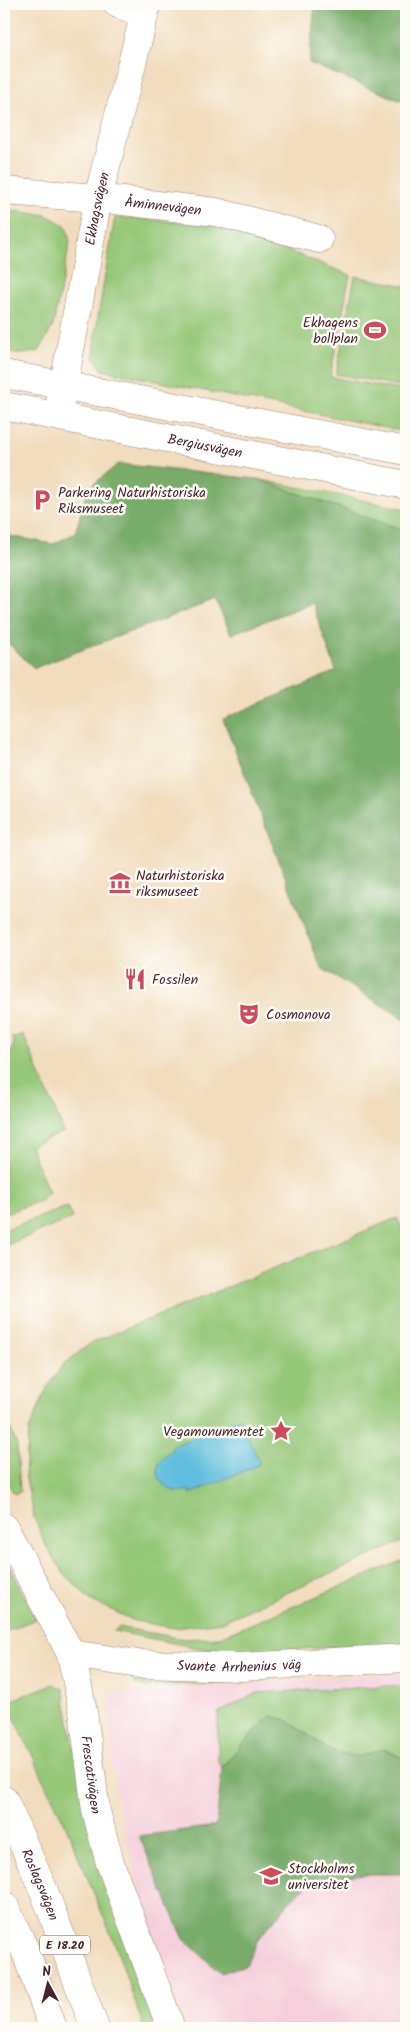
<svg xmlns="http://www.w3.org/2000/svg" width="410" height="2032" viewBox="0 0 410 2032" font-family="Kalam,sans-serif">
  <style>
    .built { fill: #f5cfdc }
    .green { fill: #96c879; stroke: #707452 }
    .forest { fill: #78ac69; stroke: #61664a }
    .water { fill: #5ebedd; stroke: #546e84 }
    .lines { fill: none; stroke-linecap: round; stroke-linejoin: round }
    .street-casing { stroke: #9e7e74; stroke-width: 29 }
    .secondary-casing { stroke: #9e7e74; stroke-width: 29 }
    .primary-casing { stroke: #9e7e74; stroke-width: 29 }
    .street { stroke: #fff; stroke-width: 28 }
    .secondary { stroke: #fff; stroke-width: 28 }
    .primary { stroke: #fff; stroke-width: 28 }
    .labels { text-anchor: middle; stroke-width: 5; stroke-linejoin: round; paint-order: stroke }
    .shield { fill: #fdfcf7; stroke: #806168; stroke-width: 1 }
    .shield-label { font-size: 12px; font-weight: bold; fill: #4a1f2b }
    .street-label { font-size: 14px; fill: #4a1f2b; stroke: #fdfcf7 }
    .poi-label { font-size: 14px; fill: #4a1f2b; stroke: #fdfcf7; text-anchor: start }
  </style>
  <rect width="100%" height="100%" fill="#fdfcf7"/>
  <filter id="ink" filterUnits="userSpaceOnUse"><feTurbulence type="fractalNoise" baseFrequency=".02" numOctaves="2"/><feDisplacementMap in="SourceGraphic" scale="10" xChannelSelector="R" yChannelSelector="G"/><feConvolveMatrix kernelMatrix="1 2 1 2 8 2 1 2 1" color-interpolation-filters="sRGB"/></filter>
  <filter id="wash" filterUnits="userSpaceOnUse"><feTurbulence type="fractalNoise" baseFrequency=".0096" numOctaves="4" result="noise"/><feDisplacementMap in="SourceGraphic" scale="20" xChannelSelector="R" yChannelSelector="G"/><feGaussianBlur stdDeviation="1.12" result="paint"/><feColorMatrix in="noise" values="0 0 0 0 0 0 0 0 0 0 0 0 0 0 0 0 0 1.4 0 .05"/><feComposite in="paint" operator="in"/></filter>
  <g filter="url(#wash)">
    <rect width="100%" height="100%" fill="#f1ddbd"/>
    <!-- built -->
    <path class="built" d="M406 1672V2028H188L154 1945 119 1808 113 1771 109 1694Z"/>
    <!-- green -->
    <g class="green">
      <path d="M4 210 46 215 66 226 70 242 53 326 39 351 24 354 4 351Z"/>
      <path d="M115 217 225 226 350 275 330 377 406 391V432L103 370 94 357 96 329Z"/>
      <path d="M355 276 406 286V387L336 374Z"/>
      <path d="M257 479 406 509V531Z"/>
      <path d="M23 1034 64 1132 30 1146 49 1193 42 1200 4 1214V1060L9 1058 14 1044 12 1038Z"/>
      <path d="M67 1207 73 1218 4 1246V1230Z"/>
      <path d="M397 1218 406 1236V1540L221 1622 175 1628 135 1621 90 1600 64 1574 45 1544 34 1517 25 1474 29 1430 47 1388 63 1365 91 1343Z"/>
      <path d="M4 1412 17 1446 20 1492 14 1494 4 1476Z"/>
      <path d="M4 1555 36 1619 4 1632Z"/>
      <path d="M406 1559V1643L264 1651H221L197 1648 114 1631 118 1627 184 1639 220 1637Z"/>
      <path d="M130 1676 240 1679 241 1682 147 1687 136 1684Z"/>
      <path d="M53 1684 63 1689 86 1811 160 2028H144L115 1944 65 1824 7 1702Z"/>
      <path d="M406 1685V1760L384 1749 357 1757 330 1750 285 1719 243 1743 222 1768 218 1762V1713L257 1693Z"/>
    </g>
    <!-- forest -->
    <g class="forest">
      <path d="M315 4H406V103L309 63Z"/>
      <path d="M118 464 257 479 406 531V1020L321 968 223 719 336 671 312 603 231 634 215 600 34 668 7 642 4 633V535L53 544 75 533 88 489Z"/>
      <path d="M270 1716 285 1719 330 1750 357 1757 384 1749 406 1760V1874H363L311 1882 293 1898 258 1939 246 1965 220 1973 184 1939 139 1836 216 1826 222 1768 243 1743Z"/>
    </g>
    <!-- water -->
    <path class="water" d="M240 1418 260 1464 190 1494 189 1490C160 1499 145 1463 172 1451L171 1447Z"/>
  </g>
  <g filter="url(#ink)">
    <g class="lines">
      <!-- street casing -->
      <g class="street-casing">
        <g id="street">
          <path d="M118 4 144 14"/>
          <path id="s1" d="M4 191 98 198 216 212 319 239"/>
          <path id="s2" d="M58 416 98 198 147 4"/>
          <path id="s3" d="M71 1654 139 1664 241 1667 406 1658"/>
        </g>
      </g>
      <!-- secondary casing -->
      <g class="secondary-casing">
        <g id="secondary">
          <path d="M4 374 406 451"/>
          <path id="s4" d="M4 406 406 485"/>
          <path id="s5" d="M4 1527 71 1654 83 1711 96 1811 110 1863 171 2028"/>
        </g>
      </g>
      <!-- primary casing -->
      <g class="primary-casing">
        <g id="primary">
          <path id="s6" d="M4 1800 44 1891 95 2028"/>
          <path d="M4 1905 25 1950 53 2028"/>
        </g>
      </g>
      <!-- street -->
      <use href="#street" class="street"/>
      <!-- secondary -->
      <use href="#secondary" class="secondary"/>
      <!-- primary -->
      <use href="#primary" class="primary"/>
    </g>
  </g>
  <!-- icons -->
  <defs>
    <g id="stadium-bare" transform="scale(1.725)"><path d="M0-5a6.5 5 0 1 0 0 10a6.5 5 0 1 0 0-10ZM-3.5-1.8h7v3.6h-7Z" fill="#d1495b" stroke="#fdfcf7" stroke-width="2.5" paint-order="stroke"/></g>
    <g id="parking-bare" transform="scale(1.725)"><path d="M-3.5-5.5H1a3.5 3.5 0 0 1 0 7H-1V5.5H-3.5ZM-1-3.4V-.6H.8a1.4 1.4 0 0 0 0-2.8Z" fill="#d1495b" stroke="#fdfcf7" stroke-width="2.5" paint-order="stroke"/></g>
    <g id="museum-bare" transform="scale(1.725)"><path d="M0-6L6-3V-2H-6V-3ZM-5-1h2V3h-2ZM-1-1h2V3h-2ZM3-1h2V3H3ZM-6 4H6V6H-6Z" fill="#d1495b" stroke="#fdfcf7" stroke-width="2.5" paint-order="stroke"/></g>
    <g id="restaurant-bare" transform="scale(1.725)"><path d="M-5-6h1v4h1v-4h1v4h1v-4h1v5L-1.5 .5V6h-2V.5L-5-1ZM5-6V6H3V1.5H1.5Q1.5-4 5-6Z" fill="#d1495b" stroke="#fdfcf7" stroke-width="2.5" paint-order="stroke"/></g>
    <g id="theatre-bare" transform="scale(1.725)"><path d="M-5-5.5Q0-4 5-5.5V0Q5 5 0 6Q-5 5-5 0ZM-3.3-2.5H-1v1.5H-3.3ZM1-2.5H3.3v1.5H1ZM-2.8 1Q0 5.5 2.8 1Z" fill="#d1495b" stroke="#fdfcf7" stroke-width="2.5" paint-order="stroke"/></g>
    <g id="sight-bare" transform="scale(1.725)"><path d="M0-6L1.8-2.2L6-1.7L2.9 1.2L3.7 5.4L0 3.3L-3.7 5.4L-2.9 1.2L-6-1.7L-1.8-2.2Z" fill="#d1495b" stroke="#fdfcf7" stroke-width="2.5" paint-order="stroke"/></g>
    <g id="university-bare" transform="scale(1.725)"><path d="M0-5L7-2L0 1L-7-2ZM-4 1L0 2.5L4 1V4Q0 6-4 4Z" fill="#d1495b" stroke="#fdfcf7" stroke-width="2.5" paint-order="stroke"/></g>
  </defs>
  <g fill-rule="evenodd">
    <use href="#stadium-bare" x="375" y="330"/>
    <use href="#parking-bare" x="42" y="500"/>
    <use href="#museum-bare" x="120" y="883"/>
    <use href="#restaurant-bare" x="135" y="979"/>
    <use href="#theatre-bare" x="249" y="1014"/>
    <use href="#sight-bare" x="281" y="1431"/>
    <use href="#university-bare" x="271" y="1876"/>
  </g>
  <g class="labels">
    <!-- shield labels -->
    <rect class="shield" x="40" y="1935.5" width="50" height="19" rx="4"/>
    <g class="shield-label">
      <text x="65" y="1949">E 18.20</text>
    </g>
    <!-- street labels -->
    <g class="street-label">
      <text dy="5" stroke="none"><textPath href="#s1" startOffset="160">Åminnevägen</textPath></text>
      <text dy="5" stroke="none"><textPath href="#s2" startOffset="211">Ekhagsvägen</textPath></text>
      <text dy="5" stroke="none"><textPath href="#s4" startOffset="205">Bergiusvägen</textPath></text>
      <text dy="5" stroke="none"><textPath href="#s3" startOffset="169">Svante Arrhenius väg</textPath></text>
      <text dy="5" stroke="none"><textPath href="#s5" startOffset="266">Frescativägen</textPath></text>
      <text dy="5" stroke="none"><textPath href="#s6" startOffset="92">Roslagsvägen</textPath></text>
    </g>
    <!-- poi labels -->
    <g class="poi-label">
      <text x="358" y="327" text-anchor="end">Ekhagens<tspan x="358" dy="16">bollplan</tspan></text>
      <text x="58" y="497">Parkering Naturhistoriska<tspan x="58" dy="16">Riksmuseet</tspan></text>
      <text x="136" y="880">Naturhistoriska<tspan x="136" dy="16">riksmuseet</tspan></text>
      <text x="152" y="984">Fossilen</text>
      <text x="266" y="1019">Cosmonova</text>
      <text x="264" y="1436" text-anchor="end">Vegamonumentet</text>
      <text x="288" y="1873">Stockholms<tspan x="288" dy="16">universitet</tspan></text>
    </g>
  </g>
  <!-- margin -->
  <rect width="410" height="2032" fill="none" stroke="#fdfcf7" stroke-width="20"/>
  <!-- north arrow -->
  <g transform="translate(48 1984) rotate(353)" stroke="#fdfcf7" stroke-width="4" paint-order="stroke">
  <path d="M0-4L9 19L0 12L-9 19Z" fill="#4a1f2b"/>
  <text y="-8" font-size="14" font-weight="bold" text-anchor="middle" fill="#4a1f2b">N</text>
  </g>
</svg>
